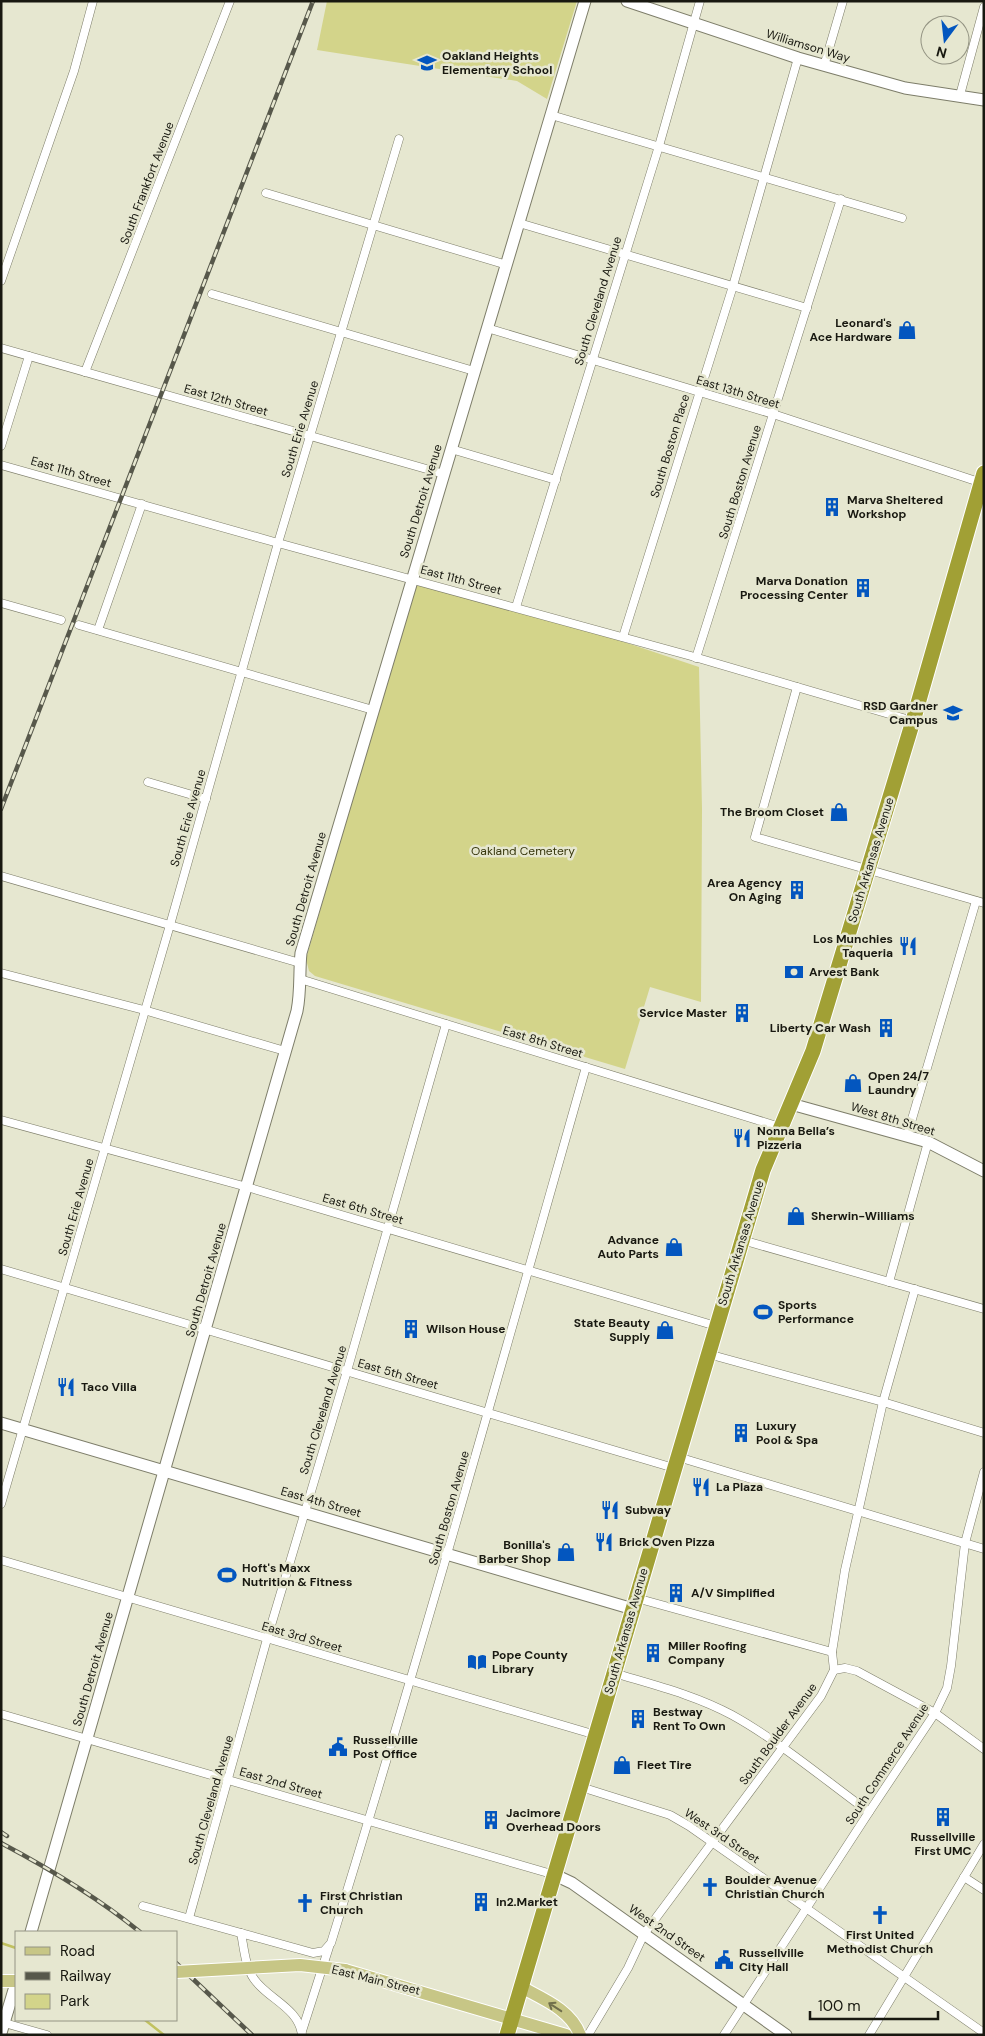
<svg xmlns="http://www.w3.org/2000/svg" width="985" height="2036" viewBox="0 0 985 2036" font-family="'DM Sans',sans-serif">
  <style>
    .green { fill: #d3d48a }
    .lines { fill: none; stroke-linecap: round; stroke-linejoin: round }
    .stream { stroke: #c1c15f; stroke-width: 2.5 }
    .street-casing { stroke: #7d7d69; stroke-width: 9 }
    .secondary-casing { stroke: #7d7d69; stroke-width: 13 }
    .primary-casing { stroke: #fff; stroke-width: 14 }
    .highway-casing { stroke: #fff; stroke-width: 17 }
    .street { stroke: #fff; stroke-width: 8 }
    .secondary { stroke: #fff; stroke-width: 11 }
    .primary { stroke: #c7c686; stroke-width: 12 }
    .highway { stroke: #a1a035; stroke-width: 15 }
    .rail-casing { stroke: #57584b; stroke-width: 4.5 }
    .rail { stroke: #e6e7d0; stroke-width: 2.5; stroke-dasharray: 8; stroke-linecap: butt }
    .primary-bridge-casing { stroke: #fff; stroke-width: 14; stroke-linecap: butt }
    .primary-bridge { stroke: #c7c686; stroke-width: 12 }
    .oneway { stroke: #706f4b }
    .labels { text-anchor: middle; stroke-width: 5; stroke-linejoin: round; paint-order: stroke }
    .street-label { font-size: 12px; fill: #181810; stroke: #e6e7d0 }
    .poi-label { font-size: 12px; font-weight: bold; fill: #181810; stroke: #e6e7d0; text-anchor: start }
    .park-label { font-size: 12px; fill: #37370d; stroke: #e6e7d0 }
  </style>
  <rect width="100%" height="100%" fill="#e6e7d0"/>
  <!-- green -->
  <g class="green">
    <path d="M327 1H577L547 99 517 81 317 50Z"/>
    <path d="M415 585 537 613 699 667 702 809 701 1002 650 987 625 1069 315 976 309 971 306 959Z"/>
  </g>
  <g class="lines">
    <!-- stream -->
    <g class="stream">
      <path d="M1 1943 16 1948"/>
      <path d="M145 2020 164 2035"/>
    </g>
    <!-- street casing -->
    <g class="street-casing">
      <g id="street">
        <path d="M824 66 843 1"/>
        <path d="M960 95 984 7"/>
        <path d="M551 115 902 218"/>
        <path d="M266 193 507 265"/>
        <path d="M519 223 807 308"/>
        <path d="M1 281 74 71 93 1"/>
        <path d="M212 294 474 371"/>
        <path d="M487 328 773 414 982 483"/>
        <path d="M1 348 444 474"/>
        <path d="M85 372 230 1"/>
        <path d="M1 446 29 356"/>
        <path d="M451 449 556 480"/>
        <path d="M1 465 278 543 691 656 913 721"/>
        <path d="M1 603 61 620"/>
        <path d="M516 607 659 146 700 1"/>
        <path d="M79 625 373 710"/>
        <path d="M98 630 142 504"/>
        <path d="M623 637 733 286 798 58"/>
        <path d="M696 658 841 199"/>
        <path d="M797 687 755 837 984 903"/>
        <path d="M148 782 206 799"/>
        <path d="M1 876 300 963"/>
        <path d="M1 973 144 1010 285 1051"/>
        <path d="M300 979 780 1127"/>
        <path d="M1 1120 247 1187 716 1326"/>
        <path d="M907 1136 976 901"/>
        <path d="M742 1240 984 1309"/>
        <path d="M1 1269 674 1468"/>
        <path d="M889 1282 928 1142"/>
        <path d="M708 1354 883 1402 984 1433"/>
        <path d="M678 1457 984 1549"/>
        <path d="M1 1504 170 925 278 543 399 139"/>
        <path d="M1 1560 596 1735"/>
        <path d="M636 1598 832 1652"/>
        <path d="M834 1670 845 1668 857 1671 935 1713 984 1749"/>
        <path d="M614 1673C654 1685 695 1695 732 1715 779 1741 825 1780 869 1812"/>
        <path d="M1 1714 555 1875"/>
        <path d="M581 1787 670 1815 689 1826 984 2033"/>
        <path d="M964 1877 984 1890"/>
        <path d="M143 1906 313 1953 324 1951 331 1943C421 1652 503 1359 586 1067"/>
        <path d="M189 1918 267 1639 347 1371 446 1024"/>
        <path d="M241 1933C244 1948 245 1966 254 1979 268 1999 299 2008 302 2035"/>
        <path d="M1 2022 47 2035"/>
        <path d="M302 2031 329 1947"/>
        <path d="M588 2035 628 1968 644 1934 821 1696 834 1670 832 1652 845 1570 883 1402 915 1289"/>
        <path d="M724 2035 869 1812 935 1713 947 1688 951 1666 965 1543 984 1472"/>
        <path d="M869 2035 984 1844"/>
      </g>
    </g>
    <!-- secondary casing -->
    <g class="secondary-casing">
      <g id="secondary">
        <path d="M627 1 798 58 905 88 984 100"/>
        <path d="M791 1104 928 1142 984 1171"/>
        <path d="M1 1423 633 1609"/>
        <path d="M555 1875 572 1883 786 2035"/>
        <path d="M31 1932 297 1011C301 991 299 972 301 953L585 1"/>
        <path d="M1 2033 16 1983"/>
      </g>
    </g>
    <!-- primary casing -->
    <g class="primary-casing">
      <g id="primary">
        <path d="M345 1970 566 2035"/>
        <path d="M1 1981H16"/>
        <path d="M521 1987C543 1999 571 2010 580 2035"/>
      </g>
    </g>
    <!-- highway casing -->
    <g class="highway-casing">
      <path id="highway" d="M507 2035 763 1170 813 1051 913 721 984 473"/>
    </g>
    <!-- street -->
    <use href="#street" class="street"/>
    <!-- secondary -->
    <use href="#secondary" class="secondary"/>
    <!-- primary -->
    <use href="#primary" class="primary"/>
    <!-- highway -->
    <use href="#highway" class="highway"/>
    <!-- rail casing -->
    <g class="rail-casing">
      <g id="rail">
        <path d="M1 809 313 1"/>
        <path d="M1 1832 7 1836"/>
        <path d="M1 1843C50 1869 97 1897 140 1932"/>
        <path d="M176 1963 252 2035"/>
      </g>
    </g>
    <!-- rail -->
    <use href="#rail" class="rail"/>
    <!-- primary-bridge casing -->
    <g class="primary-bridge-casing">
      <path id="primary-bridge" d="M176 1972 300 1965 345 1970"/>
    </g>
    <!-- primary-bridge -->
    <use href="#primary-bridge" class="primary-bridge"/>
  </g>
  <!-- one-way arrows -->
  <defs><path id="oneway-shaft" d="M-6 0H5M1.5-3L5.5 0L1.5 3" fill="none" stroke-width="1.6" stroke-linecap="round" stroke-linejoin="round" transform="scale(1.25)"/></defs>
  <use class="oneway" href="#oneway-shaft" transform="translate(555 2007) rotate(-147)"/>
  <!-- icons -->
  <defs>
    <g id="school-bare" transform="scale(1.5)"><path d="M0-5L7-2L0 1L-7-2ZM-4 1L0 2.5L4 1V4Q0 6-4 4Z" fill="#0356bf" stroke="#e6e7d0" stroke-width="2.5" paint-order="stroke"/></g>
    <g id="shop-bare" transform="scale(1.5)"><path d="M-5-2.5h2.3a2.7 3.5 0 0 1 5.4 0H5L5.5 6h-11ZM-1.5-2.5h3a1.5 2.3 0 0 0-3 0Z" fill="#0356bf" stroke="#e6e7d0" stroke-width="2.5" paint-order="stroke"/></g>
    <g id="building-bare" transform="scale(1.5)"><path d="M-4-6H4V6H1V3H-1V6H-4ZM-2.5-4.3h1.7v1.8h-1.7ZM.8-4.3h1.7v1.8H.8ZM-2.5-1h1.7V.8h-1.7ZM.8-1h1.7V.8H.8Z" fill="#0356bf" stroke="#e6e7d0" stroke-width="2.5" paint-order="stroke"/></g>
    <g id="restaurant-bare" transform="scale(1.5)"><path d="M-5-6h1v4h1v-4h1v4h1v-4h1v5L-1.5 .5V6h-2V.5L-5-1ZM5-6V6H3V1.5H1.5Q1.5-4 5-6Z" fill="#0356bf" stroke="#e6e7d0" stroke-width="2.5" paint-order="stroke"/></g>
    <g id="bank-bare" transform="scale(1.5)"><path d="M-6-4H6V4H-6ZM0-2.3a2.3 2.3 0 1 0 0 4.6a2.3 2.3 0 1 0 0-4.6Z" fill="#0356bf" stroke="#e6e7d0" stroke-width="2.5" paint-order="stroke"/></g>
    <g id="stadium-bare" transform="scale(1.5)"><path d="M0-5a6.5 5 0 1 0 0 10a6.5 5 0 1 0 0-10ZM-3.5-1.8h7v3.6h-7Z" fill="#0356bf" stroke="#e6e7d0" stroke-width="2.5" paint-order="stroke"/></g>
    <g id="library-bare" transform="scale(1.5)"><path d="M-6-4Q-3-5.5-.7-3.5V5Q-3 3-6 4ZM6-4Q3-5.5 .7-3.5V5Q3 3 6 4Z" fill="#0356bf" stroke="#e6e7d0" stroke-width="2.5" paint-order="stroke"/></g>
    <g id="civic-bare" transform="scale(1.5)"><path d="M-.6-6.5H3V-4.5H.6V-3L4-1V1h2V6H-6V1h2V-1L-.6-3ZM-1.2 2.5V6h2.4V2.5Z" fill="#0356bf" stroke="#e6e7d0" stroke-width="2.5" paint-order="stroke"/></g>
    <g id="church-bare" transform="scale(1.5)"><path d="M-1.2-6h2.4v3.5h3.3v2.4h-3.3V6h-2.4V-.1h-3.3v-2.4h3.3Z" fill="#0356bf" stroke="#e6e7d0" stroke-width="2.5" paint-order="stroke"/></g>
  </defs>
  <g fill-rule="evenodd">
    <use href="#school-bare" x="427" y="63"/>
    <use href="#shop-bare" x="907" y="330"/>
    <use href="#building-bare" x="832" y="507"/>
    <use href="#building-bare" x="863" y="588"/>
    <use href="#school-bare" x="953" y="713"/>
    <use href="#shop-bare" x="839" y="812"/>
    <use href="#building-bare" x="797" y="890"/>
    <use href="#restaurant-bare" x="908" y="946"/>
    <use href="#bank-bare" x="794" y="972"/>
    <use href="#building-bare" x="742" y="1013"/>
    <use href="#building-bare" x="886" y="1028"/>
    <use href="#shop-bare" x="853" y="1083"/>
    <use href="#restaurant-bare" x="742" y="1138"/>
    <use href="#shop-bare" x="796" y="1216"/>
    <use href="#shop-bare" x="674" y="1247"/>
    <use href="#stadium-bare" x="763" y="1312"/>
    <use href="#building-bare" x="411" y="1329"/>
    <use href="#shop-bare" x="665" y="1330"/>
    <use href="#restaurant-bare" x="66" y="1387"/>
    <use href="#building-bare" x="741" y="1433"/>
    <use href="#restaurant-bare" x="701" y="1487"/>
    <use href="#restaurant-bare" x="610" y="1510"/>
    <use href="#restaurant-bare" x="604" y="1542"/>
    <use href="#shop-bare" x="566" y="1552"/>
    <use href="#stadium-bare" x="227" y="1575"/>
    <use href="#building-bare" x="676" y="1593"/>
    <use href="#building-bare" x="653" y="1653"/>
    <use href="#library-bare" x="477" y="1662"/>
    <use href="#building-bare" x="638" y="1719"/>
    <use href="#civic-bare" x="338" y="1747"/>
    <use href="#shop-bare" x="622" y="1765"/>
    <use href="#building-bare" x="943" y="1817"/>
    <use href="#building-bare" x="491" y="1820"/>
    <use href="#church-bare" x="710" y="1887"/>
    <use href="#building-bare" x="481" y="1902"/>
    <use href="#church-bare" x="305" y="1903"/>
    <use href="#church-bare" x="880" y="1915"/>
    <use href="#civic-bare" x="724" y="1960"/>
  </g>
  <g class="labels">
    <!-- street labels -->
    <g class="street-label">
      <text transform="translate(808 46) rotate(17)" y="4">Williamson Way</text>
      <text transform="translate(147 183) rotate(-69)" y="4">South Frankfort Avenue</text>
      <text transform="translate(598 301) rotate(-73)" y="4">South Cleveland Avenue</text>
      <text transform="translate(738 392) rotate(17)" y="4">East 13th Street</text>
      <text transform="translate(226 400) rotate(16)" y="4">East 12th Street</text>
      <text transform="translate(300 429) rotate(-73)" y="4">South Erie Avenue</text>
      <text transform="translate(670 446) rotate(-73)" y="4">South Boston Place</text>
      <text transform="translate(71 472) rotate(16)" y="4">East 11th Street</text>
      <text transform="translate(740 482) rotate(-73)" y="4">South Boston Avenue</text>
      <text transform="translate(421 501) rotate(-73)" y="4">South Detroit Avenue</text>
      <text transform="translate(461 580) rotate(15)" y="4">East 11th Street</text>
      <text transform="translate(188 818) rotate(-74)" y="4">South Erie Avenue</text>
      <text transform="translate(871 860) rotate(-73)" y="4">South Arkansas Avenue</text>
      <text transform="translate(306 889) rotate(-74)" y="4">South Detroit Avenue</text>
      <text transform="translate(543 1042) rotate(17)" y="4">East 8th Street</text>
      <text transform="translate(893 1119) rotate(17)" y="4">West 8th Street</text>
      <text transform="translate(76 1207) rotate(-74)" y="4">South Erie Avenue</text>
      <text transform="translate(363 1209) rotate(16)" y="4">East 6th Street</text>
      <text transform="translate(741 1243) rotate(-73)" y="4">South Arkansas Avenue</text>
      <text transform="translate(206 1280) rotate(-74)" y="4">South Detroit Avenue</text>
      <text transform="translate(398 1374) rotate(16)" y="4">East 5th Street</text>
      <text transform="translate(323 1410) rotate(-73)" y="4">South Cleveland Avenue</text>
      <text transform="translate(321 1502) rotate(16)" y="4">East 4th Street</text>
      <text transform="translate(449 1508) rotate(-74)" y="4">South Boston Avenue</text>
      <text transform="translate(626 1631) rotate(-74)" y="4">South Arkansas Avenue</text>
      <text transform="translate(302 1637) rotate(16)" y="4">East 3rd Street</text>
      <text transform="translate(93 1669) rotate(-74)" y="4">South Detroit Avenue</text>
      <text transform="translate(778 1734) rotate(-54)" y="4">South Boulder Avenue</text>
      <text transform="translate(887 1764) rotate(-57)" y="4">South Commerce Avenue</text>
      <text transform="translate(281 1783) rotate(16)" y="4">East 2nd Street</text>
      <text transform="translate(211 1800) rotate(-74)" y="4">South Cleveland Avenue</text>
      <text transform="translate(722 1836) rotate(34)" y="4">West 3rd Street</text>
      <text transform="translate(667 1933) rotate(35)" y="4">West 2nd Street</text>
      <text transform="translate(376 1980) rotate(14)" y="4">East Main Street</text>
    </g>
    <!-- poi labels -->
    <g class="poi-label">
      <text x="442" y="60">Oakland Heights<tspan x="442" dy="14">Elementary School</tspan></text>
      <text x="892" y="327" text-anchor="end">Leonard's<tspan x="892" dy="14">Ace Hardware</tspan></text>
      <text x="847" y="504">Marva Sheltered<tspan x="847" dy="14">Workshop</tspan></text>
      <text x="848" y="585" text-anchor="end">Marva Donation<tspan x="848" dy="14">Processing Center</tspan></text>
      <text x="938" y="710" text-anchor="end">RSD Gardner<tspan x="938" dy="14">Campus</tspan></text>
      <text x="824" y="816" text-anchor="end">The Broom Closet</text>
      <text x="782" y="887" text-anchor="end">Area Agency<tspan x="782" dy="14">On Aging</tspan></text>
      <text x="893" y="943" text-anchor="end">Los Munchies<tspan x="893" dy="14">Taqueria</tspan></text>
      <text x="809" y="976">Arvest Bank</text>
      <text x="727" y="1017" text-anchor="end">Service Master</text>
      <text x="871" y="1032" text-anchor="end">Liberty Car Wash</text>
      <text x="868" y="1080">Open 24/7<tspan x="868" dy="14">Laundry</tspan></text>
      <text x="757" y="1135">Nonna Bella’s<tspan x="757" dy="14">Pizzeria</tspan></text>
      <text x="811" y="1220">Sherwin-Williams</text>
      <text x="659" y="1244" text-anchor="end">Advance<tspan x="659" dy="14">Auto Parts</tspan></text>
      <text x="778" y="1309">Sports<tspan x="778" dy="14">Performance</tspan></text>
      <text x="650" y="1327" text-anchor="end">State Beauty<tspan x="650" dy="14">Supply</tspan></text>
      <text x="426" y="1333">Wilson House</text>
      <text x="81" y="1391">Taco Villa</text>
      <text x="756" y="1430">Luxury<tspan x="756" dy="14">Pool &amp; Spa</tspan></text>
      <text x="716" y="1491">La Plaza</text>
      <text x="625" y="1514">Subway</text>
      <text x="619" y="1546">Brick Oven Pizza</text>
      <text x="551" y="1549" text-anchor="end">Bonilla's<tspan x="551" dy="14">Barber Shop</tspan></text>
      <text x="242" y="1572">Hoft's Maxx<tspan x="242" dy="14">Nutrition &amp; Fitness</tspan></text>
      <text x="691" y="1597">A/V Simplified</text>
      <text x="668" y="1650">Miller Roofing<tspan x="668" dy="14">Company</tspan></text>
      <text x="492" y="1659">Pope County<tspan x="492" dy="14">Library</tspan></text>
      <text x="653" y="1716">Bestway<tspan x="653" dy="14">Rent To Own</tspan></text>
      <text x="353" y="1744">Russellville<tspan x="353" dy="14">Post Office</tspan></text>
      <text x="637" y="1769">Fleet Tire</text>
      <text x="506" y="1817">Jacimore<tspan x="506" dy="14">Overhead Doors</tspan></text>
      <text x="943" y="1841" text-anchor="middle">Russellville<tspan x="943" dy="14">First UMC</tspan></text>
      <text x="725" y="1884">Boulder Avenue<tspan x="725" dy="14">Christian Church</tspan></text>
      <text x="320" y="1900">First Christian<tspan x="320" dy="14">Church</tspan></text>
      <text x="496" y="1906">In2.Market</text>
      <text x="880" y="1939" text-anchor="middle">First United<tspan x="880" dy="14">Methodist Church</tspan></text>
      <text x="739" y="1957">Russellville<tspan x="739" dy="14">City Hall</tspan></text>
    </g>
    <!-- park labels -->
    <g class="park-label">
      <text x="523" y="855">Oakland Cemetery</text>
    </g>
  </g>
  <!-- border -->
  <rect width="985" height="2036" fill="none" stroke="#181810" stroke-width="5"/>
  <!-- legend -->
  <rect x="15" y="1931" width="162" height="90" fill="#e6e7d0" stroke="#949483"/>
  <rect x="25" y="1947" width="25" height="8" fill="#c7c686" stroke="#949483"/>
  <text x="60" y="1956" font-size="15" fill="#181810">Road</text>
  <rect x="25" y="1972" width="25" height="8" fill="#57584b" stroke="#949483"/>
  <text x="60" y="1981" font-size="15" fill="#181810">Railway</text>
  <rect x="25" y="1994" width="25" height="15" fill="#d3d48a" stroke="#949483"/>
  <text x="60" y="2006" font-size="15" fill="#181810">Park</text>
  <!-- north arrow -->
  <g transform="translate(945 40) rotate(195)"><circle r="24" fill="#e6e7d0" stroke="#949483"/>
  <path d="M0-4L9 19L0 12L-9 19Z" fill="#0356bf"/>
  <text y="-8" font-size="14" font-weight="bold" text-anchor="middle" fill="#181810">N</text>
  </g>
  <!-- scale -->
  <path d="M810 2011v8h128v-8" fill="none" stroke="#181810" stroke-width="2.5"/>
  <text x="818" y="2011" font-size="15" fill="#181810" stroke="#e6e7d0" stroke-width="4" paint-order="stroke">100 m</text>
</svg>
